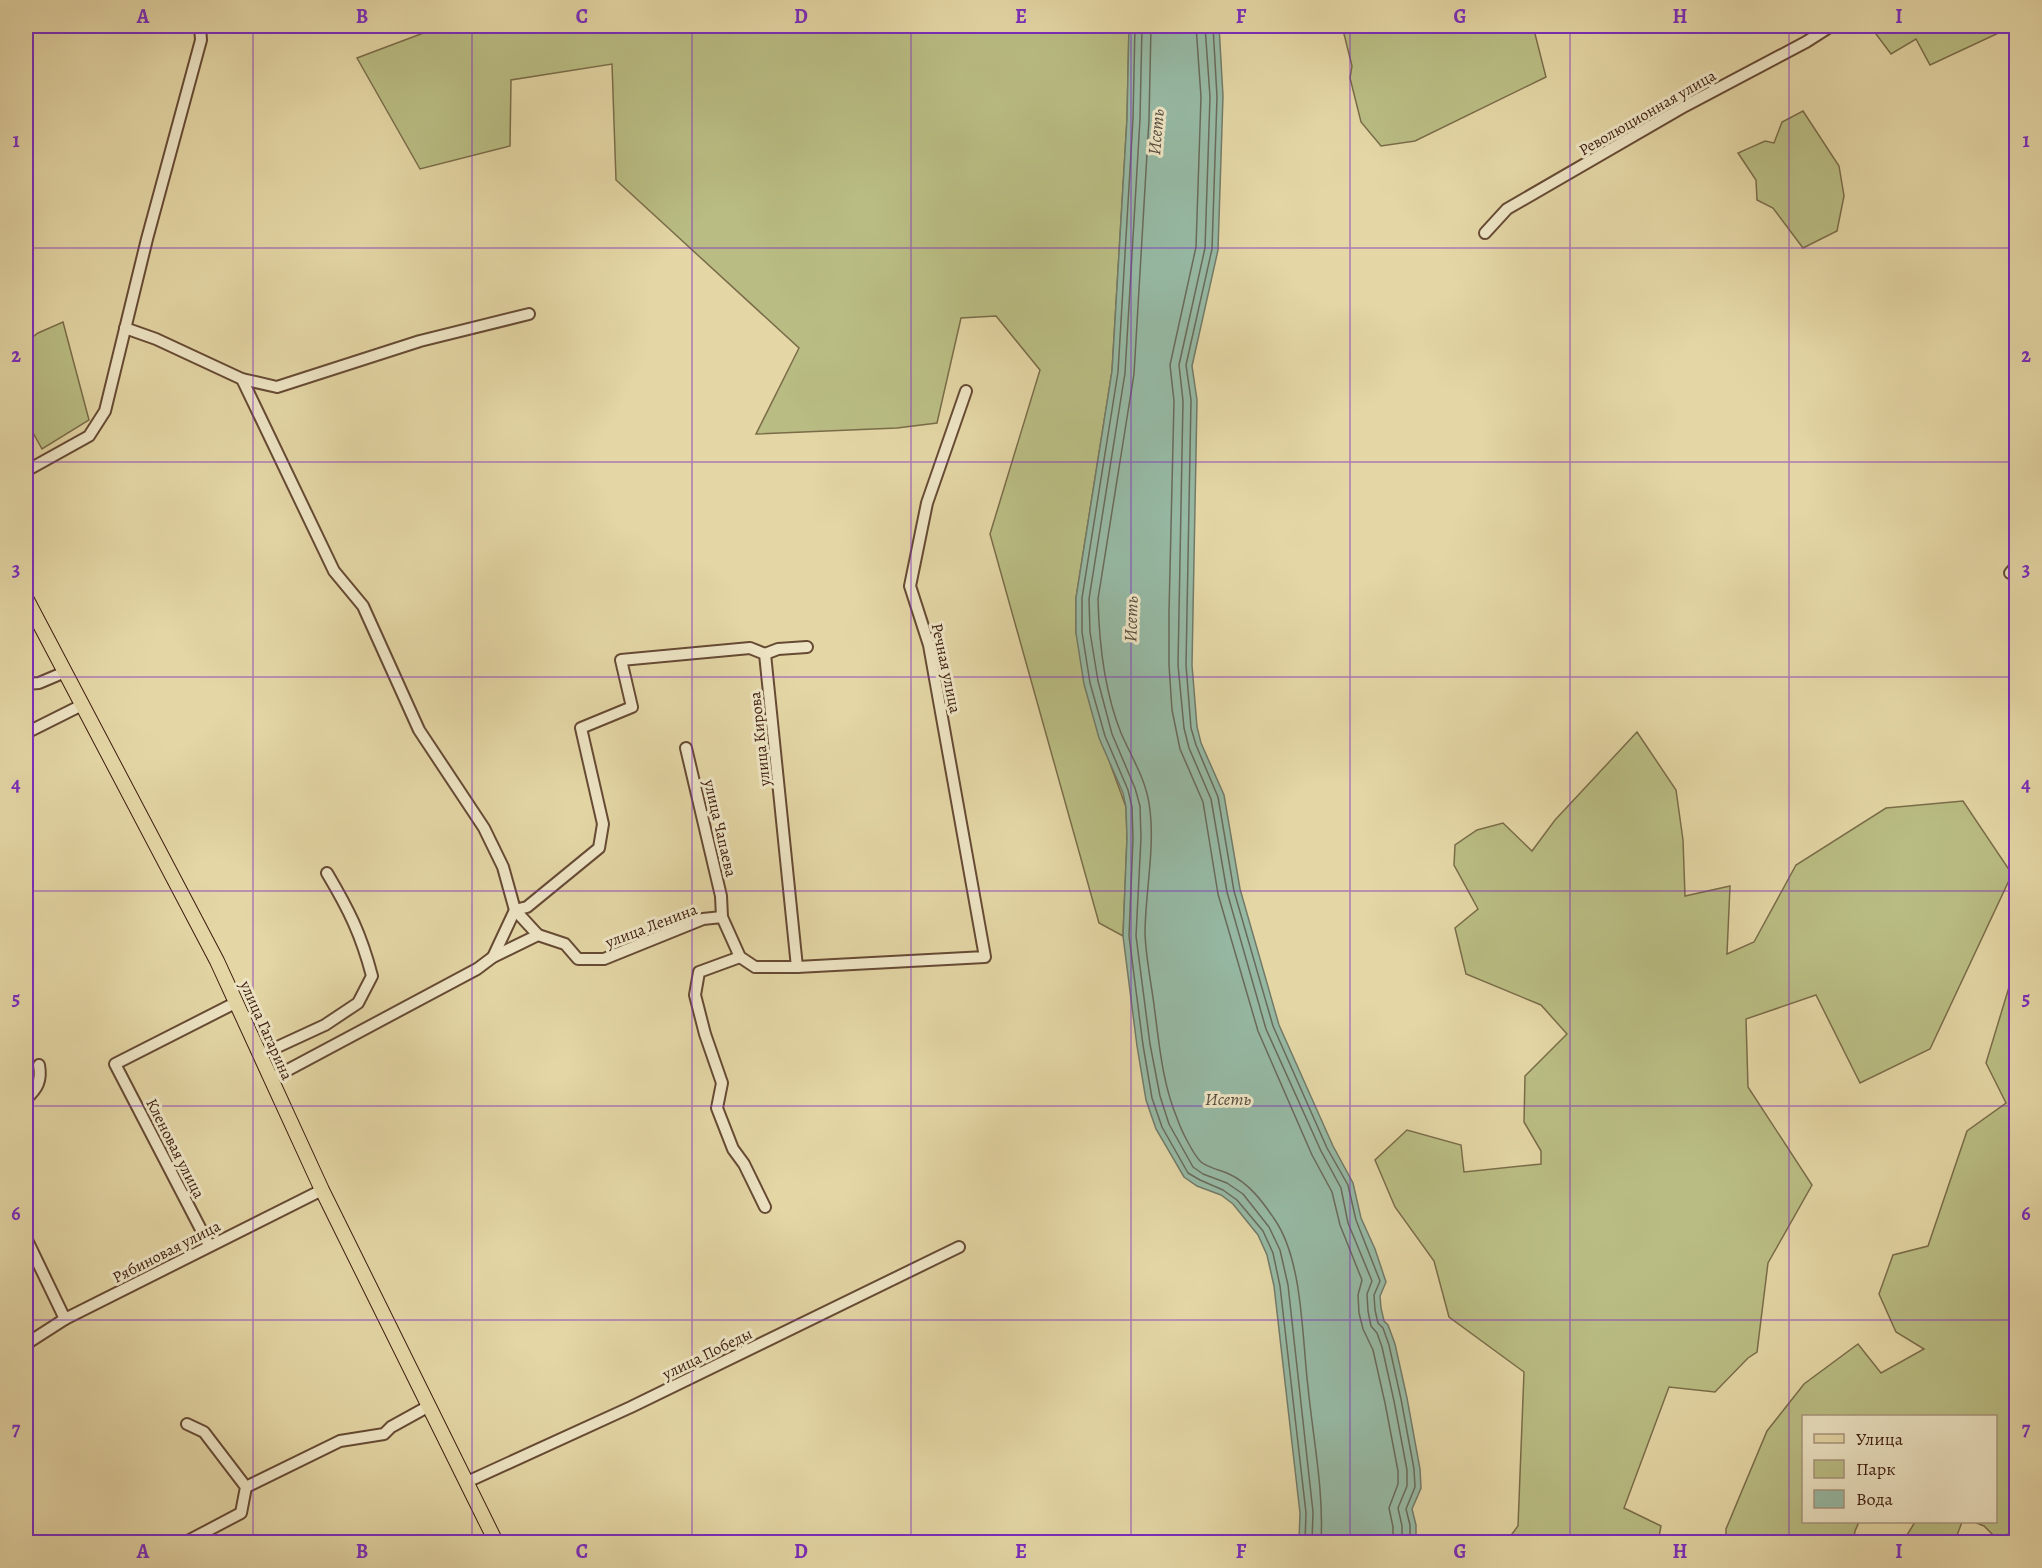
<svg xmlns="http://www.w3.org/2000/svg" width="2042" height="1568" viewBox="0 0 2042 1568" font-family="Alegreya,serif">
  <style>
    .green { fill: #b9bd83; stroke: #7a6c49; stroke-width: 1.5 }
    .water { fill: #96b9a4; stroke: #727a68; stroke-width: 1.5 }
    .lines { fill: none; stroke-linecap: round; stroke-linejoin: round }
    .shore { stroke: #696a5a; stroke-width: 1.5 }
    .minor-casing { stroke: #664a34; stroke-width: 14 }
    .major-casing { stroke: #3c1c0f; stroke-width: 16 }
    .minor { stroke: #ede4c4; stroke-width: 10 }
    .major { stroke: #e4d6a5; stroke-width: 14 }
    .grid { fill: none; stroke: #7b2cbf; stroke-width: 1.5; stroke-opacity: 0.55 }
    .labels { text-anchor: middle; stroke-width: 6; stroke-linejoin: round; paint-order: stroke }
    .street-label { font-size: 16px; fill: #3c1c0f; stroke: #ede4c4 }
    .water-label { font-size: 18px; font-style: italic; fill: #574b3c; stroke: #ede4c4 }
    .neatline { fill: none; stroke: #7b2cbf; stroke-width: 2 }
    .grid-label { font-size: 20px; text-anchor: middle; font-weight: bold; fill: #7b2cbf }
  </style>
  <rect width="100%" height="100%" fill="#e4d6a5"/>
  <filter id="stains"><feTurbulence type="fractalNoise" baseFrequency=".00333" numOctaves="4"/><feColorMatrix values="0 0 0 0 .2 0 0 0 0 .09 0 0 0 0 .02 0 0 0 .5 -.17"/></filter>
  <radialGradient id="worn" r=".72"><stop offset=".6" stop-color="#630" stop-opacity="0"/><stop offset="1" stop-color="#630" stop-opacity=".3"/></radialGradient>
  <!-- green -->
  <g class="green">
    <path d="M442 26H1129L1127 119 1112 371 1076 598V633L1111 766 1126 807 1127 838 1123 936 1099 923 990 534 1040 370 996 316 961 318 937 423 897 428 756 434 799 348 616 180 612 64 511 80 510 146 420 169 357 58Z"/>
    <path d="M1342 26H1533L1546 77 1415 141 1381 146 1361 122 1350 78 1352 66Z"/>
    <path d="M1870 26H2016V50L2007 29 1930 65 1916 39 1891 54Z"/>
    <path d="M1803 111 1839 166 1844 196 1837 231 1803 248 1773 208 1757 200 1756 180 1738 153 1765 141 1774 143 1782 122Z"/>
    <path d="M63 322 89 420 42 449 26 420V342L38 333Z"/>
    <path d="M1637 732 1676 790 1683 840 1685 896 1730 886 1727 954 1754 942 1796 865 1886 808 1963 801 2012 874 1930 1049 1860 1083 1816 995 1746 1019 1748 1087 1812 1185 1768 1263 1757 1352 1748 1358 1715 1392 1669 1387 1624 1508 1661 1526 1658 1542H1506L1518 1526 1524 1372 1449 1317 1434 1261 1395 1207 1375 1160 1407 1130 1461 1145 1464 1172 1541 1164V1151L1524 1122 1525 1076 1567 1034 1541 1005 1466 974 1455 928 1478 909 1454 865 1455 845 1477 830 1503 823 1532 851 1555 820Z"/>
    <path d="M2016 973V1542H2012L2010 1534 1995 1537 1984 1526 1974 1522H1996V1416H1804V1522H1859L1855 1531 1853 1542H1726V1529L1767 1431 1804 1384 1858 1344 1881 1373 1924 1349 1896 1332 1879 1294 1893 1255 1928 1246 1967 1131 2006 1103 1986 1063 2013 974Z"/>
    <path d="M1915 1522H1962L1956 1538 1949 1542H1912L1907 1535Z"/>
  </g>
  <!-- water -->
  <path class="water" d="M1129 26H1219L1223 96 1218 250 1192 366 1197 400 1192 665 1197 727 1201 743 1224 795 1240 889 1279 1025 1333 1146 1353 1183 1361 1218 1375 1249 1386 1282 1380 1296 1381 1308 1384 1321 1388 1325 1395 1344 1407 1398 1420 1469 1421 1488 1412 1509 1416 1525V1542H1299L1300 1513 1274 1286 1267 1255 1258 1235 1233 1204 1221 1195 1197 1186 1184 1177 1156 1129 1146 1100 1137 1046 1123 936 1127 838 1126 807 1123 793 1099 738 1084 684 1076 633V598L1112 371 1127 119Z"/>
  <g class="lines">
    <!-- shore -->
    <g class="shore">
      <path d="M1135 26 1133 119 1118 372 1082 598V632L1090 683 1105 736 1128 790 1132 807 1133 839 1129 936 1143 1045 1152 1098 1162 1127 1188 1173 1200 1180 1223 1190 1237 1200 1263 1231 1273 1253 1280 1286 1306 1513 1305 1542"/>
      <path d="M1142 26 1140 119 1125 373 1089 599 1090 632 1098 681 1112 734 1135 788 1140 806 1141 838 1136 936 1150 1044 1160 1096 1169 1124 1193 1167 1203 1174 1227 1183 1243 1194 1269 1227 1280 1250 1288 1285 1313 1512 1312 1542"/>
      <path d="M1151 26 1149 120 1134 374 1098 599C1099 642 1105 693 1121 733 1131 756 1145 778 1149 803 1156 846 1145 892 1145 934 1146 958 1151 982 1154 1005 1159 1042 1162 1082 1177 1118 1181 1130 1193 1154 1201 1162 1209 1168 1220 1170 1229 1174 1249 1183 1263 1202 1275 1220 1303 1261 1302 1338 1308 1387 1313 1438 1324 1491 1321 1542"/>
      <path d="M1196 26 1201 97 1196 247 1170 365 1174 401 1169 612V665L1172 710 1180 749 1203 802 1218 894 1258 1031 1312 1155 1332 1192 1340 1225 1362 1280 1358 1295 1359 1313 1363 1329 1373 1350 1385 1403 1398 1471V1484L1389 1508 1393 1527V1542"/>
      <path d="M1205 26 1210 97 1205 248 1179 365 1183 401 1178 665 1184 728 1189 748 1211 799 1227 892 1266 1029 1321 1151 1341 1188 1348 1223 1372 1281 1367 1294 1368 1311 1371 1326 1377 1333 1382 1347 1394 1401 1407 1470V1486L1398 1508 1402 1526V1542"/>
      <path d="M1213 26 1217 97 1212 249 1186 365 1191 400 1186 665 1191 728 1196 745 1218 797 1234 891 1273 1026 1327 1148 1348 1185 1356 1220 1380 1281 1374 1295 1375 1310 1378 1323 1383 1328 1389 1345 1401 1399 1414 1469 1415 1487 1406 1509 1410 1525V1542"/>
    </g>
    <!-- minor casing -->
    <g class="minor-casing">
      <g id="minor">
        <path d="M1485 233 1507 209 1685 106 1806 42 1831 26"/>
        <path d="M125 328 156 339 242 379 277 387 420 341 529 314"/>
        <path d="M242 379 334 571 363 606 419 730 484 828 503 867 515 910 538 935"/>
        <path d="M26 471 89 436 105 411 147 239 201 40 200 26"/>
        <path d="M2010 573 2016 566"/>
        <path d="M765 654 778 649 807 647"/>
        <path d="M26 684 39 683 65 672"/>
        <path d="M26 733 82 705"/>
        <path d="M686 748 721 896 722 917"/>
        <path d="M493 957 515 910 527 907 599 848 603 824 581 728 632 707 621 660 750 648 765 654 797 967"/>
        <path d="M740 957 699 972 695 995 705 1034 722 1083 717 1108 733 1149 744 1164 765 1207"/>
        <path d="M260 1055 325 1025 358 1003 372 976C361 934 349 910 327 873"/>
        <path d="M271 1079 477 969 493 957 538 935 565 944 578 959H604L703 919 722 917 740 957 755 967H797L985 957 929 645 910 586 927 503 966 391"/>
        <path d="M26 1099C37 1089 42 1081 39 1065"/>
        <path d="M26 1238 65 1319"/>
        <path d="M209 1245 115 1064 237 1002"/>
        <path d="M26 1344 65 1319 322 1190"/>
        <path d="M467 1482 631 1407 959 1247"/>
        <path d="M246 1487 340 1441 384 1434 391 1427 429 1406"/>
        <path d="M186 1542 241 1513 246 1487 204 1432 187 1424"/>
      </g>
    </g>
    <!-- major casing -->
    <g class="major-casing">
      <path id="major" d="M26 598 217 961 322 1190 496 1542"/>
    </g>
    <!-- minor -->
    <use href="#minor" class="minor"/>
    <!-- major -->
    <use href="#major" class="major"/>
  </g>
  <!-- grid -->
  <path class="grid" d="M253 26V1542M472 26V1542M692 26V1542M911 26V1542M1131 26V1542M1350 26V1542M1570 26V1542M1789 26V1542M26 248H2016M26 462H2016M26 677H2016M26 891H2016M26 1106H2016M26 1320H2016"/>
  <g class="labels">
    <!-- street labels -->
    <g class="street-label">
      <text transform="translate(1647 112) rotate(-30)" y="6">Революционная улица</text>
      <text transform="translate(947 668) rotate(78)" y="6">Речная улица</text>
      <text transform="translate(759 739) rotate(-96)" y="6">улица Кирова</text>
      <text transform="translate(721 828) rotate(77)" y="6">улица Чапаева</text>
      <text transform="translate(651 925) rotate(-21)" y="6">улица Ленина</text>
      <text transform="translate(267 1030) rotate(66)" y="6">улица Гагарина</text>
      <text transform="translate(176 1148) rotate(63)" y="6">Кленовая улица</text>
      <text transform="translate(166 1251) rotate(-27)" y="6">Рябиновая улица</text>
      <text transform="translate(707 1353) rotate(-26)" y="6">улица Победы</text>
    </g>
    <!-- water labels -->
    <g class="water-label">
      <text transform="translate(1156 132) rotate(-85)" y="6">Исеть</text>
      <text transform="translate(1131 619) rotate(-88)" y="6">Исеть</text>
      <text x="1228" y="1105">Исеть</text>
    </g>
  </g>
  <!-- margin -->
  <rect width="2042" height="1568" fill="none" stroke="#e4d6a5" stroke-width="66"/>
  <!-- legend -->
  <rect x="1802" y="1415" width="195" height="108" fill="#ede4c4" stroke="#a6947c" stroke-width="1.5"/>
  <rect x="1814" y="1434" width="30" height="9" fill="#e4d6a5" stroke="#a6947c" stroke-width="1.5"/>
  <text x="1856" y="1445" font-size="18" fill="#3c1c0f">Улица</text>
  <rect x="1814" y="1460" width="30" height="18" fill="#b9bd83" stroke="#a6947c" stroke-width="1.5"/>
  <text x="1856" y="1475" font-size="18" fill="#3c1c0f">Парк</text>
  <rect x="1814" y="1490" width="30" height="18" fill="#96b9a4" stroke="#a6947c" stroke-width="1.5"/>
  <text x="1856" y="1505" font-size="18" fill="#3c1c0f">Вода</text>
  <rect x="33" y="33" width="1976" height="1502" class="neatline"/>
  <g class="grid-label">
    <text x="143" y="23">A</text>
    <text x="362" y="23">B</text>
    <text x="582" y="23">C</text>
    <text x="801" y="23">D</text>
    <text x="1021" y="23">E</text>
    <text x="1241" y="23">F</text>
    <text x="1460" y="23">G</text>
    <text x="1680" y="23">H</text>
    <text x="1899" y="23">I</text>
    <text x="16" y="147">1</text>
    <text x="2026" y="147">1</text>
    <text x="16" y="362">2</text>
    <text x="2026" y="362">2</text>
    <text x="16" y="576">3</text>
    <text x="2026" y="576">3</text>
    <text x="16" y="791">4</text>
    <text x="2026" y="791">4</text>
    <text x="16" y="1005">5</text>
    <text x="2026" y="1005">5</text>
    <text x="16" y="1220">6</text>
    <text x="2026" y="1220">6</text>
    <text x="16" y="1435">7</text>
    <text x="2026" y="1435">7</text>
    <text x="143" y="1558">A</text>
    <text x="362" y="1558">B</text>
    <text x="582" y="1558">C</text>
    <text x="801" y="1558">D</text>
    <text x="1021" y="1558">E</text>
    <text x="1241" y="1558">F</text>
    <text x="1460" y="1558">G</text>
    <text x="1680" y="1558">H</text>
    <text x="1899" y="1558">I</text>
  </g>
  <rect width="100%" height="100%" filter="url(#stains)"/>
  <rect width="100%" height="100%" fill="url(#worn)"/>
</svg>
